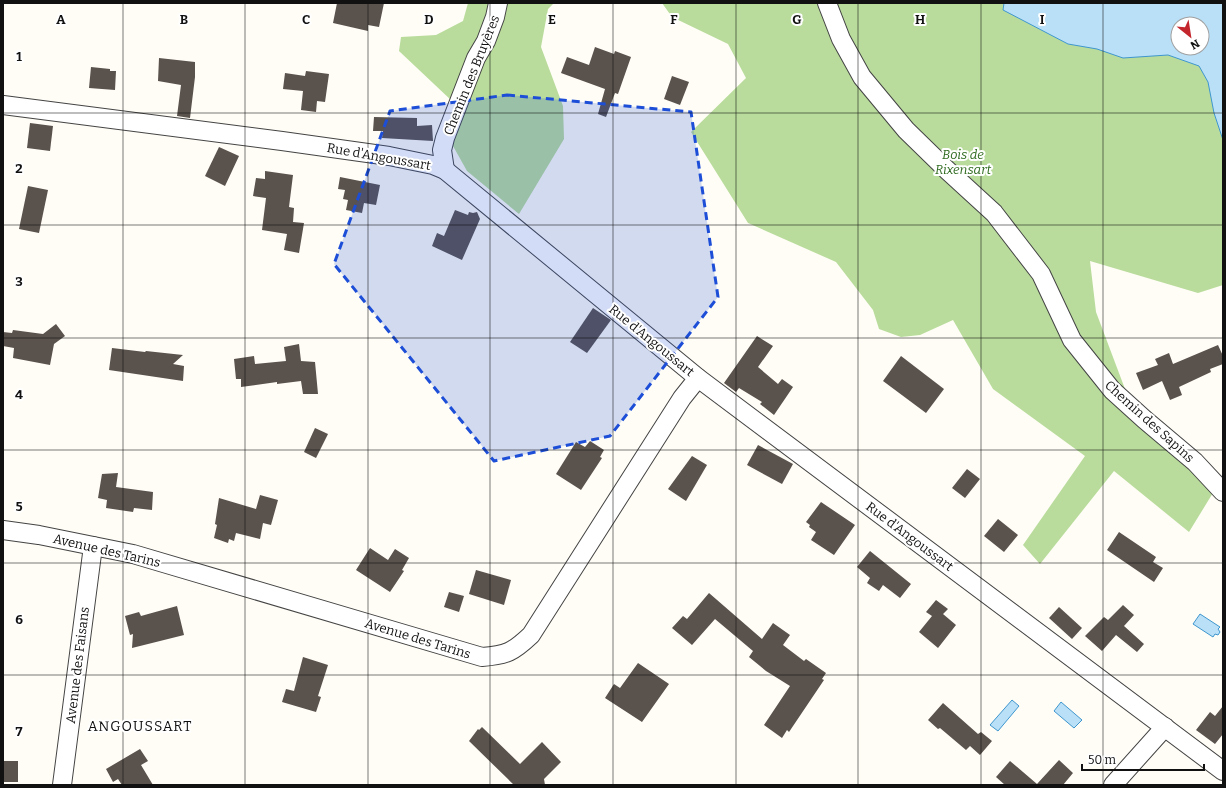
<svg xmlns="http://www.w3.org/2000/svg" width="1226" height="788" viewBox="0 0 1226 788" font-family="Bitter,serif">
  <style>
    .forest { fill: #b9dc9c; fill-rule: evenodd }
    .water { fill: #b9e0f7; stroke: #3f96cf; fill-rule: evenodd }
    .building { fill: #5a524d }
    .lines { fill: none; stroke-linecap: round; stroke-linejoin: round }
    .street-casing { stroke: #444; stroke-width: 20 }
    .street { stroke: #fff; stroke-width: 18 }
    .marked { fill: #1d4ed8; fill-opacity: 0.2; stroke: #1d4ed8; stroke-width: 3; stroke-dasharray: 8 5; stroke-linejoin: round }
    .grid { fill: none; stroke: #111; stroke-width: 1; stroke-opacity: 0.55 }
    .labels { text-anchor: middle; stroke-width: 4; stroke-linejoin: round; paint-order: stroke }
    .street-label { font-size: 13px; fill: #111; stroke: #fff }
    .park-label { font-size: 13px; font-style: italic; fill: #2f6b1f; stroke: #fff }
    .neighbourhood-label { font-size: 14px; letter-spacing: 1px; fill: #111; stroke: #fff }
    .grid-label { font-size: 13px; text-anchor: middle; font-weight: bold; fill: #111; stroke: #fff; stroke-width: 4; stroke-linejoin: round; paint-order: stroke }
  </style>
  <rect width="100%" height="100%" fill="#fffdf5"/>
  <!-- forest -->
  <g class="forest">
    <path d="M468 3H554L548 9 541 47 563 106 564 139 519 214 467 171 448 137 452 101 399 51 401 37 436 35 463 21Z"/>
    <path d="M662 3H1223V285L1198 293 1090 261 1096 312 1125 389 1219 483 1189 532 1114 471 1040 564 1023 545 1085 456 993 389 953 320 920 335 901 337 879 329 873 310 836 262 748 223 691 132 746 78 728 44 672 17ZM1178 24H1202V48H1178Z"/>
  </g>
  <!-- water -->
  <g class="water">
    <path d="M1004 3H1223V140L1214 113 1208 82 1199 66 1168 55 1123 58 1097 49 1068 44 1003 10ZM1178 24H1202V48H1178Z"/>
    <path d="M1200 614 1220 627 1218 629 1220 632 1218 635 1215 634 1213 637 1193 624Z"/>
    <path d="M1012 700 1019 706 998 731 990 725Z"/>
    <path d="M1061 702 1082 720 1074 728 1054 711Z"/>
  </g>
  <!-- building -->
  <g class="building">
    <path d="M337 3H384L379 27 368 25V31L333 23Z"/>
    <path d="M595 47 614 54 615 51 631 57 618 94 615 93 606 117 598 114 605 89 561 73 567 57 589 65Z"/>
    <path d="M159 58 195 62V77L190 118 177 116 181 85 158 81Z"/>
    <path d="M91 67 110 69V71H116L115 90 89 88Z"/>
    <path d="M306 71 329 74 325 102 317 101 316 112 301 110 303 91 283 89 285 73 305 76Z"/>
    <path d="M672 76 689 82 680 105 664 99Z"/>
    <path d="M374 117 417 118V126L432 125 433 141 382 138 383 131H373Z"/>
    <path d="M30 123 53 126 50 151 27 148Z"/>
    <path d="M219 147 239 156 225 186 205 176Z"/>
    <path d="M265 171 293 175 289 207 294 208 293 222 304 223 299 253 284 250 287 234 262 230 266 198 253 196 256 178 265 179Z"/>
    <path d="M340 177 380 185 376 205 364 203 362 213 346 210 348 200 343 199 345 190 338 189Z"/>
    <path d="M28 186 48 190 39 233 19 229Z"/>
    <path d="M455 210 468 215 469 212 473 213 477 212 480 219 462 260 432 246 437 233 444 236Z"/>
    <path d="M593 308 611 320 587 353 570 342Z"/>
    <path d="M56 324 65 336 54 344 50 365 13 358 14 348 3 346V332L12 333 13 330 43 334Z"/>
    <path d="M757 336 773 346 758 367 778 384 782 379 793 387 774 415 760 404 762 402 739 388 736 392 724 383Z"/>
    <path d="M299 344 301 361 315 362 318 394H303L301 381 277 384V382L241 387V379H236L234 359 254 356 255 364 286 361 284 347Z"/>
    <path d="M1218 345 1223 356V364L1210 369 1211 372 1179 387 1182 395 1170 400 1162 381 1143 390 1136 373 1158 365 1155 359 1169 353 1173 364Z"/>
    <path d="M112 348 145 352 146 351 183 355 173 364 184 366 183 381 109 370Z"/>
    <path d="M901 356 944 389 926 413 883 381Z"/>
    <path d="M315 428 328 434 316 458 304 452Z"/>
    <path d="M590 441 604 450 600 457 602 458 581 490 556 474 576 442 585 447Z"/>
    <path d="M758 445 793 464 782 484 747 465Z"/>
    <path d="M692 456 707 465 686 501 668 489Z"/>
    <path d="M967 469 980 479 965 498 952 488Z"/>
    <path d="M118 473 116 487 153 492 152 510 134 508 133 512 106 508 107 500 98 498 102 474Z"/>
    <path d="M260 495 278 500 271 525 263 523 260 539 236 533 234 541 229 539 228 543 214 538 217 525 215 524 219 498 256 509Z"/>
    <path d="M821 502 855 525 834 555 811 540 816 532 809 527 810 525 806 522Z"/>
    <path d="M998 519 1018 535 1004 552 984 536Z"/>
    <path d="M1119 532 1156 557 1153 562 1163 568 1154 582 1107 550Z"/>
    <path d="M370 548 388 560 395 549 409 558 402 570 404 571 390 592 356 570Z"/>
    <path d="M870 551 911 584 900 598 883 585 879 591 867 583 870 578 857 567Z"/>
    <path d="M476 570 511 580 504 605 469 594Z"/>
    <path d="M449 592 464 596 459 612 444 607Z"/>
    <path d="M709 593 762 639 773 623 790 635 783 645 804 661 806 659 826 673 822 679 824 680 789 732 787 730 782 738 764 725 790 686 766 671 749 657 753 651 715 619 692 645 672 628 683 616 687 619Z"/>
    <path d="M936 600 948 609 943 614 956 625 938 648 919 632 932 616 926 612Z"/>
    <path d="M1123 605 1134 615 1124 626 1144 644 1137 652 1116 635 1102 651 1085 636 1104 617 1108 620Z"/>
    <path d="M177 606 184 635 132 648 133 634 130 635 125 616 139 612 141 616Z"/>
    <path d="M1059 607 1082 628 1072 639 1049 618Z"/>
    <path d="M303 657 328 665 318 696 321 697 316 712 282 702 286 689 294 691Z"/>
    <path d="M638 663 669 684 642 722 605 698 614 684 620 688Z"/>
    <path d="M943 703 978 734 981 732 992 741 980 755 970 746 966 750 940 728 938 729 928 720Z"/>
    <path d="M1223 706V734L1215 744 1196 730 1210 712 1215 716Z"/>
    <path d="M482 727 520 764 542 742 561 762 544 779 545 785H514L469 741 478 729 479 730Z"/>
    <path d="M140 749 148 761 141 765 153 785H122L118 779 113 782 106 769Z"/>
    <path d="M1059 760 1073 773 1063 785H1005L996 777 1010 761 1037 784Z"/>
    <rect x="3" y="761" width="15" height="21"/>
  </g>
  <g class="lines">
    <!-- street casing -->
    <g class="street-casing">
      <g id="street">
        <path d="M827 3 841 39 862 77 906 130 947 170 994 213 1041 274 1072 340 1112 390 1144 419 1195 462 1223 492"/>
        <path d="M3 105 282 141 389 156 433 165 445 170 698 378 1223 771"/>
        <path d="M445 170 442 150 445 138 476 58 486 41 495 17 498 3"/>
        <path d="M3 530 39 535 133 554 482 657C507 655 513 652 531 635L682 398 698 378"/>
        <path d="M62 785 93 546"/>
        <path d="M1113 785 1165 727"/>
      </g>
    </g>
    <!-- street -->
    <use href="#street" class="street"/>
  </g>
  <!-- marked area -->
  <path class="marked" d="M507 95 691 112 718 297 610 436 494 461 334 264 390 111Z"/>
  <!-- grid -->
  <path class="grid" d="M123 3V785M245 3V785M368 3V785M490 3V785M613 3V785M736 3V785M858 3V785M981 3V785M1103 3V785M3 113H1223M3 225H1223M3 338H1223M3 450H1223M3 563H1223M3 675H1223"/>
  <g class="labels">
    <!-- street labels -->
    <g class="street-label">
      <text transform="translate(471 75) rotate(-68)" y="5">Chemin des Bruyères</text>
      <text transform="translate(379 156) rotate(10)" y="5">Rue d'Angoussart</text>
      <text transform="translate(652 340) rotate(39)" y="5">Rue d'Angoussart</text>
      <text transform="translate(1150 421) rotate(42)" y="5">Chemin des Sapins</text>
      <text transform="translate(910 536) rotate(37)" y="5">Rue d'Angoussart</text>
      <text transform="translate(107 550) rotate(13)" y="5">Avenue des Tarins</text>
      <text transform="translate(418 638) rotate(17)" y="5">Avenue des Tarins</text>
      <text transform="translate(77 665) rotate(-83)" y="5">Avenue des Faisans</text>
    </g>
    <!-- park labels -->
    <g class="park-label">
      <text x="963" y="159">Bois de<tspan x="963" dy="15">Rixensart</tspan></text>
    </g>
    <!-- neighbourhood labels -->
    <g class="neighbourhood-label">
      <text x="140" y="731">ANGOUSSART</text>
    </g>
  </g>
  <g class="grid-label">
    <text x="61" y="24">A</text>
    <text x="184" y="24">B</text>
    <text x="306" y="24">C</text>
    <text x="429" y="24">D</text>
    <text x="552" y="24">E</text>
    <text x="674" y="24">F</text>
    <text x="797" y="24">G</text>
    <text x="920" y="24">H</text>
    <text x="1042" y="24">I</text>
    <text x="19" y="61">1</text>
    <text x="19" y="173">2</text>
    <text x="19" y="286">3</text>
    <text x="19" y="399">4</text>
    <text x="19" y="511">5</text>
    <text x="19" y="624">6</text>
    <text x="19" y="736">7</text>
  </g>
  <!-- border -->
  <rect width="1226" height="788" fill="none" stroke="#111111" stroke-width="8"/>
  <!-- north arrow -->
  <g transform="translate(1190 36) rotate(150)"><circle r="19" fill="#ffffff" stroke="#a0a0a0"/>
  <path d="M0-3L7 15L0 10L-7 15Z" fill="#c4262e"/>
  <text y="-6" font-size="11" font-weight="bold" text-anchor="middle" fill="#111111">N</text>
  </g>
  <!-- scale -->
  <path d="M1082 764v6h122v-6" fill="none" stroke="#111111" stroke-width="2"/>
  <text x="1088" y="764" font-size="12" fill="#111111" stroke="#ffffff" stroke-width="3" paint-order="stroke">50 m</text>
</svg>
